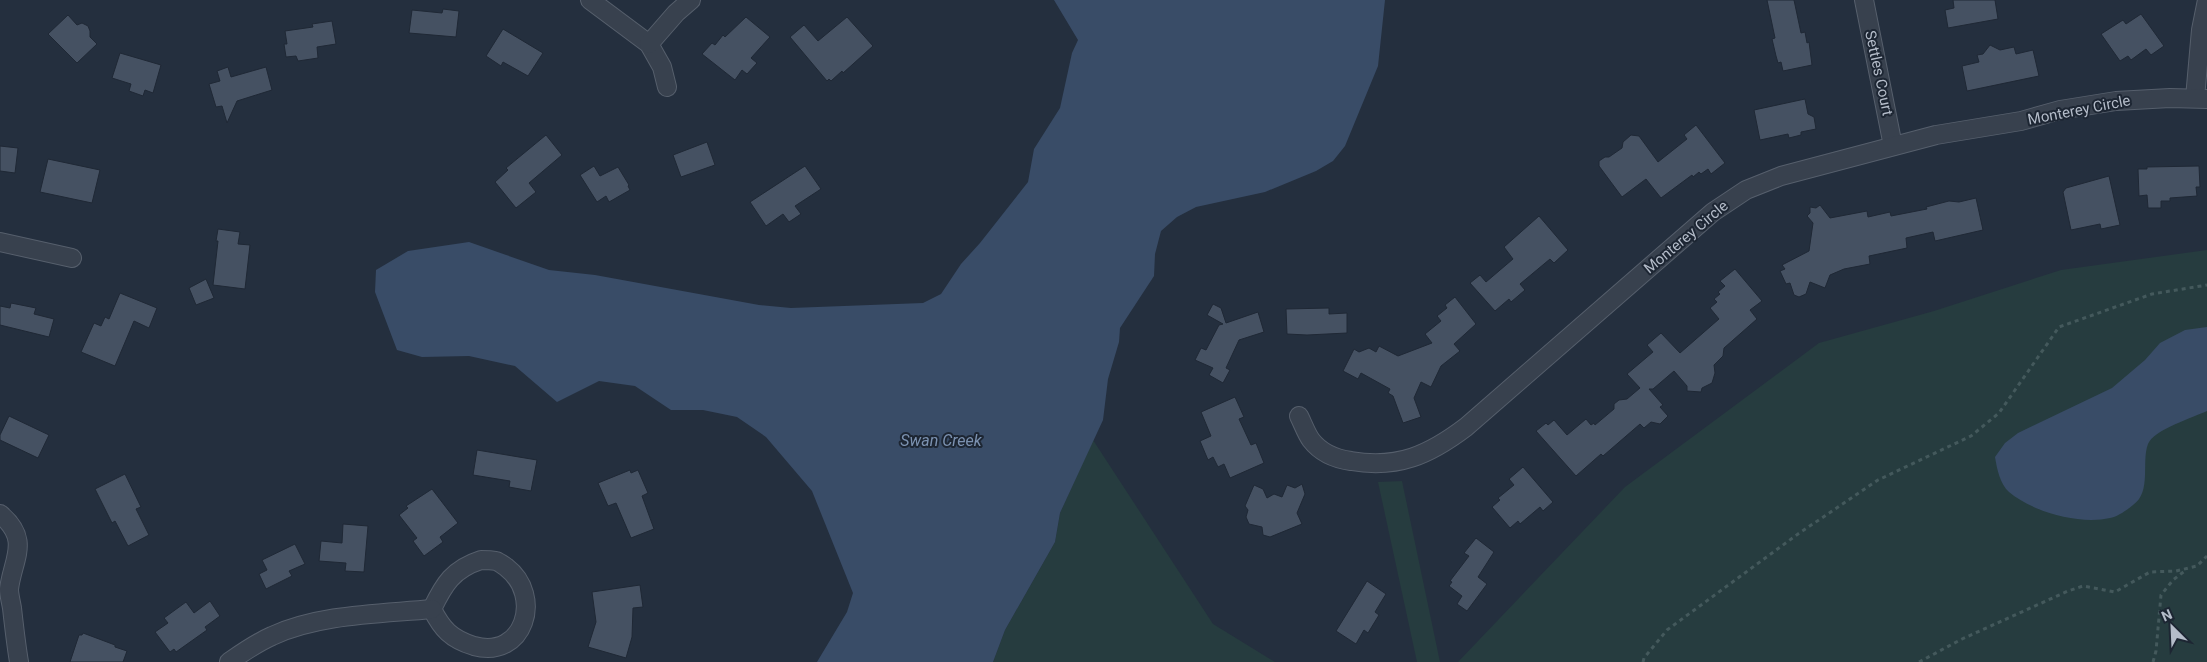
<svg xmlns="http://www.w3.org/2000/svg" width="2207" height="662" viewBox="0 0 2207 662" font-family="Roboto,sans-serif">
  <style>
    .green { fill: #263c3f }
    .water { fill: #394c67 }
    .building { fill: #455162; stroke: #1f2835 }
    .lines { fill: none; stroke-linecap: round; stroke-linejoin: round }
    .minor-casing { stroke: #565f6c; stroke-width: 20 }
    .path { stroke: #44595c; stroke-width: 3; stroke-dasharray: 4 4; stroke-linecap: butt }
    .minor { stroke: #38414e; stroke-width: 18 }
    .labels { text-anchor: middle; stroke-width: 4; stroke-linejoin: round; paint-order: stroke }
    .street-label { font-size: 15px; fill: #b4bcc9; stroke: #1d2633 }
    .water-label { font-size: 16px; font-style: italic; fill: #7c92b1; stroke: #1d2633 }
  </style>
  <rect width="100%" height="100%" fill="#242f3e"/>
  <!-- green -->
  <g class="green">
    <path d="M2207 250V662H1458L1625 487 1819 343 1934 311 2061 270Z"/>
    <path d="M1093 440 1213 624 1275 662H993L1005 630 1055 542 1060 513Z"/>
    <path d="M1402 481 1440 662H1417L1378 482Z"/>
  </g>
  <!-- water -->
  <g class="water">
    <path d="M1054 0H1385L1378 66 1345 146 1333 161 1316 171 1265 192 1196 207 1177 217 1161 231 1155 254 1154 276 1120 328 1119 342 1108 379 1103 420 1060 513 1055 542 1005 630 993 662H817L847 612 853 593 812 491 766 437 737 417 703 410H671L635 386 599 381 557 402 515 366 469 356 422 357 397 350 375 292 376 270 408 251 469 242 549 270 595 275 759 305 791 308 923 303 941 294 961 264 980 243 1028 182 1034 149 1060 108 1072 53 1078 40Z"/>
    <path d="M2207 327V411C2194 417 2153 430 2148 444 2141 462 2152 492 2133 505 2127 510 2117 517 2110 518 2079 525 2033 512 2009 492 2000 484 1997 469 1995 457L2005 443 2018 433 2112 388 2145 360 2160 343 2185 330Z"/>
  </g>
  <!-- building -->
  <g class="building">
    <path d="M1767 0H1794L1801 33 1805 32 1807 43 1809 42 1812 65 1783 71 1781 62 1778 63 1776 56 1772 39 1775 38Z"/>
    <path d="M1953 0H1995L1998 19 1948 28 1945 10 1954 8Z"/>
    <path d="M443 9 459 11 456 37 409 33 412 10 442 13Z"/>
    <path d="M2141 14 2164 46 2151 55 2146 49 2131 60 2128 56 2120 61 2101 34 2123 20 2126 24Z"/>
    <path d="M68 15 77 25 82 23 88 26 90 31V37L97 44 77 63 48 34Z"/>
    <path d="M746 17 770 37 751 58 757 63 747 74 742 70 735 80 702 54 712 43 715 45 723 35 725 37Z"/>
    <path d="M847 17 873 46 843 73 842 71 831 81 829 79 827 81 790 37 804 25 818 41Z"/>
    <path d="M332 21 336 44 317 47 318 58 298 61 296 56 286 57 284 44H287L285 31 313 27 312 24Z"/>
    <path d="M503 29 543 53 528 76 503 62 501 66 486 56Z"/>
    <path d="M1990 45 2000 50 2014 47 2016 54 2033 50 2039 76 1967 91 1962 66 1979 62 1977 55 1983 54Z"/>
    <path d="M120 53 161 65 153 93 145 90 143 96 129 91 131 84 112 78Z"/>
    <path d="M228 67 231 77 266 67 272 90 237 101 227 123 222 106 216 107 209 84 220 81 217 71Z"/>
    <path d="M1805 99 1808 114 1814 117 1816 129 1801 132V135L1789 138 1788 134 1760 140 1754 110Z"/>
    <path d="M1696 125 1725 163 1711 174 1708 169 1701 174 1699 172 1693 177 1692 175 1661 198 1646 179 1622 197 1599 166V161L1605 157H1609L1622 148 1623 142 1631 135 1639 136 1658 162 1687 139 1684 135Z"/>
    <path d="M546 135 562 155 529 183 536 192 516 208 495 182 508 170 506 168Z"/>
    <path d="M707 142 715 165 681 177 673 155Z"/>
    <path d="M0 146 18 148 15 173 0 171Z"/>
    <path d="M48 159 100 170 92 203 40 192Z"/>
    <path d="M594 166 600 176 618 167 629 185 628 186 630 190 609 202 606 196 597 202 580 175Z"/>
    <path d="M805 166 821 189 795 206 801 214 789 222 783 214 766 226 750 202Z"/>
    <path d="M2199 166 2200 187H2196L2197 196 2170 198V201H2161V208H2148L2147 195 2139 196 2138 169H2147V167Z"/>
    <path d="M2109 176 2120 225 2101 229 2100 224 2071 230 2063 192 2066 188Z"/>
    <path d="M1976 198 1983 230 1935 241 1933 232 1906 238 1907 248 1869 256 1870 264 1844 269 1830 275 1825 288 1810 282 1806 294 1799 297 1794 295 1790 283 1786 284 1780 271 1785 269 1782 265 1809 251 1813 223 1807 216 1810 213V207L1816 208 1820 205 1830 218 1867 211 1868 217 1890 212 1891 216 1927 209 1926 207 1949 201 1959 202Z"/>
    <path d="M1539 216 1568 250 1554 263 1550 259 1520 284 1525 290 1511 302 1509 299 1495 311 1470 283 1480 275 1486 282 1513 259 1504 247Z"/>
    <path d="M218 229 240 232 238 244 250 245 245 289 213 285 218 241H216Z"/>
    <path d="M1735 269 1762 301 1750 310 1757 319 1724 348 1723 356 1714 365 1715 373 1712 383 1702 388 1701 392 1687 391V386L1674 371 1653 389H1649L1663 405 1660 407 1668 416 1660 424 1651 422 1644 428 1640 424 1603 456 1601 454 1576 476 1536 431 1546 423 1548 425 1554 420 1567 435 1586 419 1591 425 1594 423 1595 425 1614 409V404L1619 400 1627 399 1640 388 1627 374 1653 352 1647 345 1661 333 1680 353 1719 319 1710 308 1717 302 1714 299 1720 294 1718 292 1725 286 1720 281Z"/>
    <path d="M206 279 214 298 196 305 189 288Z"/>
    <path d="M120 293 157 308 149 328 134 321 115 366 81 352 94 323 101 326 105 317 109 319Z"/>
    <path d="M1455 297 1476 324 1454 344 1460 351 1441 366 1431 387 1421 382 1414 398 1421 417 1403 423 1393 396 1388 393 1390 389 1361 373 1358 379 1343 371 1354 349 1359 352 1369 348 1376 352 1379 346 1398 356 1432 343 1425 334 1441 321 1437 316 1447 308 1445 305Z"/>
    <path d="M11 303 36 308 34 314 54 319 49 337 0 325V306L10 308Z"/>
    <path d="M1213 304 1221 308 1226 323 1258 312 1264 332 1239 340 1226 368 1230 370 1223 383 1209 375 1213 368 1195 360 1201 348 1206 350 1219 325 1223 324 1207 315Z"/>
    <path d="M1329 308V314L1347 313V333L1307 335 1287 334 1286 309Z"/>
    <path d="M1235 397 1244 417 1239 419 1251 445 1256 443 1264 463 1230 478 1224 464 1218 467 1213 457 1208 460 1200 441 1211 436 1201 412Z"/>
    <path d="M9 416 49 435 38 458 0 440V435Z"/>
    <path d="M477 450 537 460 531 491 509 487 510 481 473 475Z"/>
    <path d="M1523 467 1553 502 1543 511 1540 507 1520 524 1518 521 1510 528 1492 507 1500 500 1498 498 1514 485 1509 479Z"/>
    <path d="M630 470 631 473 638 470 648 493 642 496 654 529 631 538 616 503 608 506 598 483Z"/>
    <path d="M125 474 141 507 136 509 149 535 128 546 115 521 112 523 95 489Z"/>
    <path d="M1302 484 1305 494 1297 513 1302 524 1270 537 1263 535 1262 527 1249 524 1246 517 1248 510 1245 506 1254 485 1263 489 1267 498 1274 494 1282 497 1287 485 1295 488Z"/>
    <path d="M432 489 458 523 440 537 443 542 424 556 413 541 417 538 399 515 408 508 406 506Z"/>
    <path d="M343 524 368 526 364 572 345 571 346 563 319 561 321 541 342 543Z"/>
    <path d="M1476 538 1494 552 1478 577 1487 584 1467 611 1457 604 1462 596 1449 586 1452 582 1450 581 1469 556 1464 553Z"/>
    <path d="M295 544 305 564 289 571 292 576 266 589 259 574 267 570 262 560Z"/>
    <path d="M1367 581 1386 594 1375 612 1379 615 1368 633 1364 630 1356 644 1336 631Z"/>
    <path d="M640 585 643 607 633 608 632 637 626 658 588 647 596 622 592 592Z"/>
    <path d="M210 601 220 616 205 627 207 630 176 652 174 649 170 652 155 632 168 623 164 618 186 602 194 613Z"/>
    <path d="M83 633 115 645V647L127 651 123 662H70L79 635H82Z"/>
  </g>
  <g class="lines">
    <!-- minor casing -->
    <g class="minor-casing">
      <g id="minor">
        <path d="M590 0 649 44 662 67 667 87"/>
        <path d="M1864 0 1893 146"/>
        <path d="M649 44 676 13 691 0"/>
        <path d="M2195 98 2201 30 2207 0"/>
        <path d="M0 242 72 258"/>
        <path d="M1299 416C1303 424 1306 433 1311 440 1321 453 1336 459 1351 461 1398 469 1429 455 1466 427L1713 212 1746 190 1781 176 1936 135 2021 121 2060 110 2116 101 2170 98 2207 99"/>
        <path d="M0 514C31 540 13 558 9 589 9 595 11 602 12 608 14 626 16 644 19 662"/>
        <path d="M481 560C485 560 491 560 496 561 499 562 503 565 506 567 544 596 524 660 474 646 451 639 442 629 432 609 444 584 453 569 481 560Z"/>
        <path d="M229 662C242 653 256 643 272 636 319 614 381 614 432 609"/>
      </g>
    </g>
    <!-- path -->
    <g class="path">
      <path d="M1643 662 1644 658 1667 630 1798 534 1878 480 1971 436 1999 413 2059 327 2152 294 2207 285"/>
      <path d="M1919 662 1962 639 2068 591 2083 586 2115 592 2150 572 2176 571 2197 566 2207 556"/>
      <path d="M2153 662 2156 651 2161 595 2173 580 2186 570"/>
    </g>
    <!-- minor -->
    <use href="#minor" class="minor"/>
  </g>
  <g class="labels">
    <!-- street labels -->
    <g class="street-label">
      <text transform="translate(1879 73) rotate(78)" y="5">Settles Court</text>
      <text transform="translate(2079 110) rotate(-11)" y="5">Monterey Circle</text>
      <text transform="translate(1686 237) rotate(-40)" y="5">Monterey Circle</text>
    </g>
    <!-- water labels -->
    <g class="water-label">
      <text x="941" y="446">Swan Creek</text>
    </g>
  </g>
  <!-- north arrow -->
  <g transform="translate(2172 627) rotate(336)" stroke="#1d2633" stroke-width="4" paint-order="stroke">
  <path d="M0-4L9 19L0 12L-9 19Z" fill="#b4bcc9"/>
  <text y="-8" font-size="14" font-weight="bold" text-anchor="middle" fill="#b4bcc9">N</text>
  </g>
</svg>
